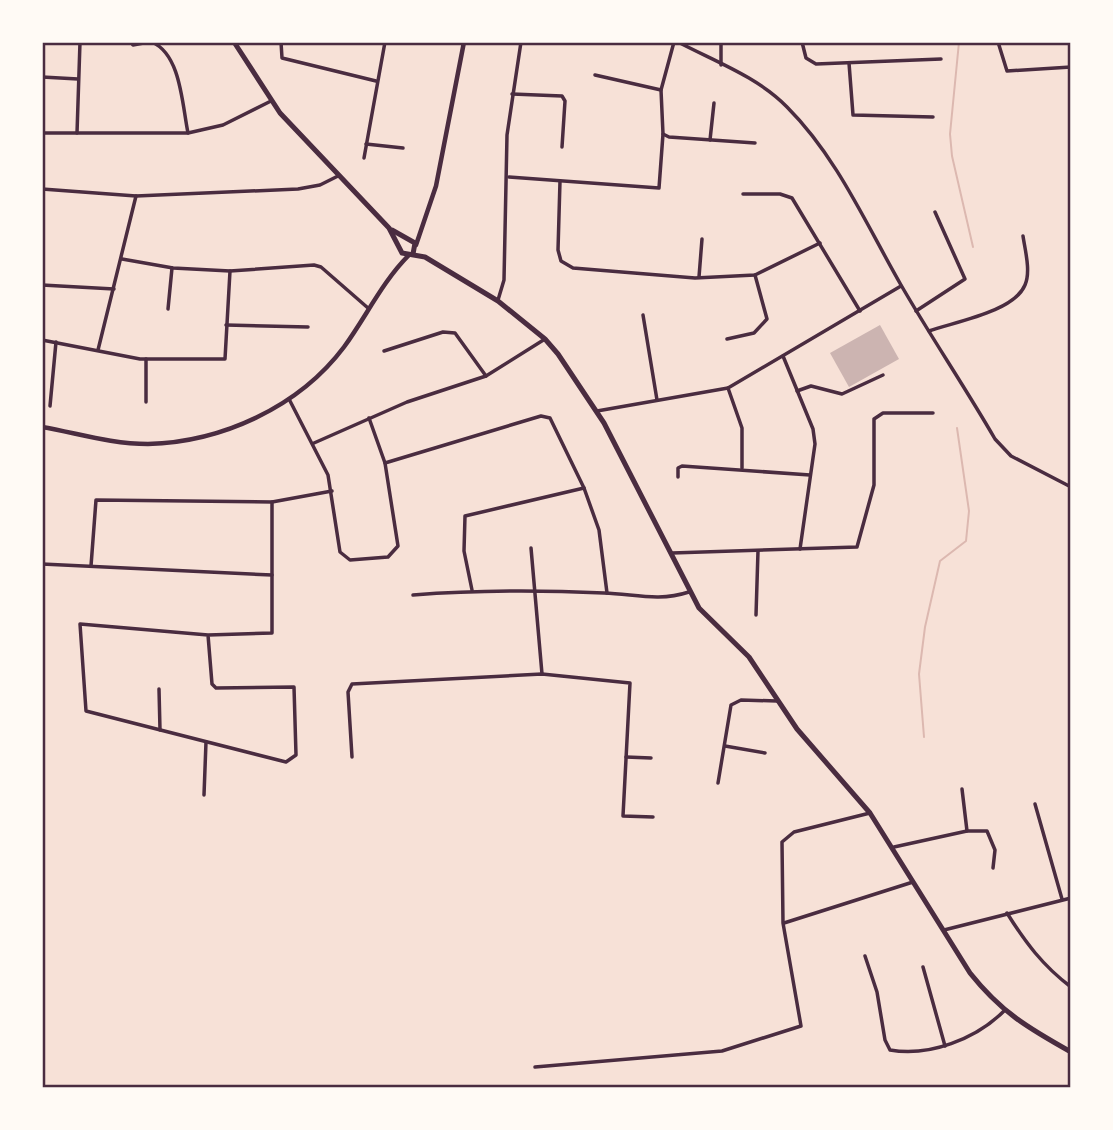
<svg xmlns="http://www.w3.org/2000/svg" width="1113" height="1130" viewBox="0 0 1113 1130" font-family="Merriweather,serif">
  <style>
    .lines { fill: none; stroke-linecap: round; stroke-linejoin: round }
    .stream { stroke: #dcb8b0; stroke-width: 2 }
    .building { fill: #ccb4b1 }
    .minor { stroke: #4a2c40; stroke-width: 3.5 }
    .tertiary { stroke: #4a2c40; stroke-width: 4.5 }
    .primary { stroke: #4a2c40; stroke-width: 5 }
    .neatline { fill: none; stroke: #4a2c40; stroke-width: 2.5 }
  </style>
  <rect width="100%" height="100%" fill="#f7e1d7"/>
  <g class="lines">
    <!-- stream -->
    <g class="stream">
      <path d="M959 42 950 134 952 156 973 247"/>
      <path d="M924 737 919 674 925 627 940 561 966 541 969 511 957 428"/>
    </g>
  </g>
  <!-- building -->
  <path class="building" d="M880 325 899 359 849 387 830 353Z"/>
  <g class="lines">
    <!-- minor -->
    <g class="minor">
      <path d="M152 42C181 55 182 104 188 133"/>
      <path d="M281 42 282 58 376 81"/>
      <path d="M678 42C714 61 758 77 787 107 837 157 866 224 901 285 931 337 965 387 995 439L1011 456 1071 487"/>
      <path d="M802 42 806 58 816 64 941 59"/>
      <path d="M998 42 1007 71 1071 67"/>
      <path d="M133 45 149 42"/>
      <path d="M849 63 853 115 933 117"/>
      <path d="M721 65V42"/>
      <path d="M595 75 661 90"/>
      <path d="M42 77 78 79"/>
      <path d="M512 94 562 96 565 101 562 147"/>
      <path d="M42 133H188L223 125 271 101"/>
      <path d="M77 133 80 42"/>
      <path d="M663 134 669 137 755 143"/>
      <path d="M710 140 714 103"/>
      <path d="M366 144 403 148"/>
      <path d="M364 158 385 42"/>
      <path d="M509 177 659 188 663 134 661 90 674 42"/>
      <path d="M560 181 558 250 561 261 573 268 695 278 755 275 820 243"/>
      <path d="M42 189 136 196 298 189 320 185 338 176"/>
      <path d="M743 194H780L792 198 860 311"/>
      <path d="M122 259 173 268 230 271 314 265 321 267 368 308"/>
      <path d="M699 277 702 239"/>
      <path d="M42 285 114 289"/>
      <path d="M498 300 504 280 507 135 521 42"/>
      <path d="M168 309 172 268"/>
      <path d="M916 311 965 279 935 212"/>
      <path d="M643 315 657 400"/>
      <path d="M226 325 308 327"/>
      <path d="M929 331C954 322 1014 312 1025 285 1031 271 1025 250 1023 236"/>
      <path d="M727 339 754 333 767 319 755 275"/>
      <path d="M42 340 140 359H225L230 271"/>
      <path d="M98 350 136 196"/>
      <path d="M384 351 443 332 455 333 486 376"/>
      <path d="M783 356 813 429 815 444 800 549"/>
      <path d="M146 359V402"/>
      <path d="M728 388 742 428V468"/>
      <path d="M797 391 811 386 842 394 883 375"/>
      <path d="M289 399 328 475 340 552 350 560 388 557 398 546 385 463 369 418"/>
      <path d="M50 406 56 342"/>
      <path d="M597 411 728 388 901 286"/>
      <path d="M314 443 407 402 486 376 545 339"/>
      <path d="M385 463 541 416 550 418 584 488 599 530 607 593"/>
      <path d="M678 477V468L682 466 810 475"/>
      <path d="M531 548 542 674"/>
      <path d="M672 553 857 547 874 485V419L883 413H933"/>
      <path d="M42 564 272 575"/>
      <path d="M91 566 96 500 272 502 332 491"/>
      <path d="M472 590 464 551 465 516 584 488"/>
      <path d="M413 595C477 590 540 590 604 593 635 594 658 602 689 592"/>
      <path d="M756 615 758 551"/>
      <path d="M208 635 212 684 216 688 294 687 296 755 286 762 86 711 80 624 208 635 272 633V502"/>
      <path d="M159 689 160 730"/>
      <path d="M725 746 765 753"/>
      <path d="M352 757 348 692 352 684 542 674 630 683 623 816 653 817"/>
      <path d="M626 757 651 758"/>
      <path d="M718 783 731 705 741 700 777 701"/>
      <path d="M962 789 967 831"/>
      <path d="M204 795 206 742"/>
      <path d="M1035 804 1062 899"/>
      <path d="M894 847 967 831H987L995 850 993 868"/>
      <path d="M1007 913C1025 942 1043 966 1071 987"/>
      <path d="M784 923 913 882"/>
      <path d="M944 930 1071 898"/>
      <path d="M865 956 877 992 885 1040 890 1050C929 1057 976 1039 1004 1011"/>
      <path d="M923 967 945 1046"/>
      <path d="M535 1067 722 1051 801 1026 783 923 782 842 794 832 870 813"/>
    </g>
    <!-- tertiary -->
    <g class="tertiary">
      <path d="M416 245 436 186 464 42"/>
      <path d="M42 427C77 433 111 444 148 444 222 442 299 407 344 347 366 317 382 282 409 255"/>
    </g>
    <!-- primary -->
    <g class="primary">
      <path d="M234 42 280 113 389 228 402 253 425 257 498 301 545 339 558 354 604 423 699 608 749 657 797 729 870 813 970 973C1001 1012 1028 1028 1071 1052"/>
      <path d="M392 230 415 243 413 254"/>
    </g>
  </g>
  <!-- border -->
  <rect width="1113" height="1130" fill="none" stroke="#fffaf5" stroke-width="88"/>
  <rect x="44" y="44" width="1025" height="1042" class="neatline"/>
</svg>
